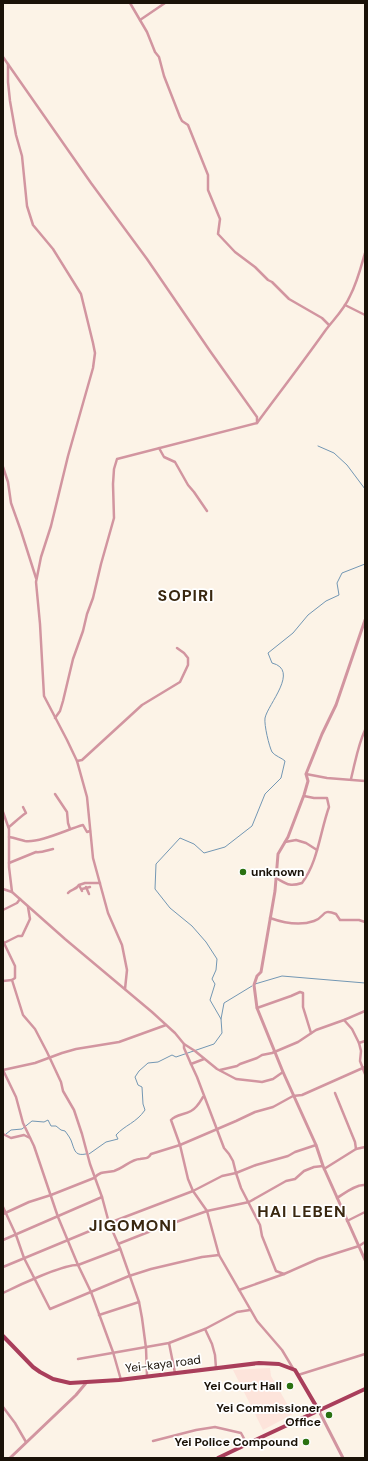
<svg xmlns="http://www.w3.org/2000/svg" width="368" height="1461" viewBox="0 0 368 1461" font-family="'DM Sans',sans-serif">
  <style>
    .education { fill: #fde4db }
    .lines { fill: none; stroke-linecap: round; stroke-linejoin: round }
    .stream { stroke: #7397b4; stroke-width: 1 }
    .minor { stroke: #d295a0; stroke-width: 2.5 }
    .tertiary { stroke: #d295a0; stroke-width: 3 }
    .primary { stroke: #a93e5b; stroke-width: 4 }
    .poi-dot { fill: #2a7111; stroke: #fff; stroke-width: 1.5 }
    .labels { text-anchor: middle; stroke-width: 3.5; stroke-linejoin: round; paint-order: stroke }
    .poi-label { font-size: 12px; font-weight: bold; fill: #1a1208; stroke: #fff; text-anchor: end }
    .street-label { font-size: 12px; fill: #1a1208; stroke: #fff }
    .district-label { font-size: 16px; font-weight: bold; letter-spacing: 1px; fill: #39270f; stroke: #fff }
  </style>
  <rect width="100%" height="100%" fill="#fcf3e7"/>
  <!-- education -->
  <path class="education" d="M270 1368 271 1376 293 1414 263 1430 233 1370Z"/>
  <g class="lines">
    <!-- stream -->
    <g class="stream">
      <path d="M318 446 334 453 347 465 365 489"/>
      <path d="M255 984 282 976 365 983"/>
      <path d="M221 1019 210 1000 215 984 212 979 216 970 217 959 206 942 192 926 170 908 155 889 156 864 180 838 194 844 204 853 225 847 252 826 265 794 281 778 285 761C282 758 275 756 272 752 269 746 264 725 265 718 268 704 300 670 272 663L268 653 293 633 308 615 326 601 339 595 337 583 342 573 365 564"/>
      <path d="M6 1134 11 1130 22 1129 32 1121 44 1122 48 1120 51 1126H56L61 1130 65 1131C68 1135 71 1139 72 1143 75 1152 76 1156 86 1154"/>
      <path d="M89 1154 106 1142 118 1139 116 1135C125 1125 136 1123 145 1110L143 1104 142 1087 138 1085 135 1077 139 1071 148 1063 158 1062 172 1055 176 1057 214 1044 222 1033 221 1019 224 1003 252 986"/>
    </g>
    <!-- minor -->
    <g class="minor">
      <path d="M130 3 147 32 155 52 159 57 164 76 180 117 182 121 188 125 208 175V190L220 219 218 234 235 252 255 267 268 280 272 282 289 299 322 318 329 325"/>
      <path d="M140 20 165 3"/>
      <path d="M3 57 91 183 147 259 210 351 257 417V423L117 459 114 469 113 484 114 518 101 564 93 598 87 614 83 631 73 659 63 701 60 711 55 718"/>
      <path d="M8 64V82L10 101 16 135 22 156 27 206 33 225 53 249 81 294 93 343 95 353 93 368 68 456 51 526 41 557 36 582 40 624 44 696 67 740 77 761 87 797 93 858 108 913 122 945 127 970 125 989"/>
      <path d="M345 305 365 315"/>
      <path d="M257 423C280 392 303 362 325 331 333 320 344 310 350 296 357 283 361 267 365 253"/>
      <path d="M159 448 164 457 175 462 188 485 194 492 207 511"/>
      <path d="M3 467 8 482 11 503 21 531 36 578"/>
      <path d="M77 761 82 760 142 705 180 682 188 665V658L184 653 177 648"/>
      <path d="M306 774 327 778 365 781"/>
      <path d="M351 779C355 763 358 745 365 730"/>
      <path d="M55 794 67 812 68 823 70 829"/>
      <path d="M3 812 9 829V867L12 892 65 939 152 1012 175 1033 184 1044 195 1051 217 1069 236 1079 262 1082 273 1079 283 1072"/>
      <path d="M9 827C15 822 20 817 26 813L23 807"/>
      <path d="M9 837C15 838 20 840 25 841 40 843 68 829 83 825L87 832 90 831"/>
      <path d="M285 842 296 840 306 843 317 850"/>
      <path d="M9 863 36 852C41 853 48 850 53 849"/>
      <path d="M276 878C287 884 289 887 302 883 318 862 320 832 329 807L327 798H314L304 796"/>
      <path d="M86 887 89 894"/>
      <path d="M3 889 12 892"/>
      <path d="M82 889 90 887"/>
      <path d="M82 891 79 885 85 883H100"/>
      <path d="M68 893C71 889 76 890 79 885"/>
      <path d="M3 910 17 903 20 899"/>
      <path d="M270 918C284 923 300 926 314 921 326 917 321 908 336 914L340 920H359L365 922"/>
      <path d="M3 941 15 966V978L12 980 23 1015 35 1029 47 1052 61 1082 63 1091 74 1110 82 1134 90 1164 102 1197 109 1223 120 1248 139 1302 142 1318 146 1348 147 1376"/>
      <path d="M4 943 18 936H22L30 919 28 907"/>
      <path d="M3 981 12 980"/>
      <path d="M257 1008 291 996 300 992 303 993V1007L311 1033"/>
      <path d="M344 1020 352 1029 359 1043 361 1051 360 1061 365 1074"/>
      <path d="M359 1043 365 1041"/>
      <path d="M184 1044V1048L191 1064"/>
      <path d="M204 1059 191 1064 197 1077 224 1148 229 1154 233 1161 236 1173 241 1188 260 1225 262 1236 276 1271 284 1274"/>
      <path d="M3 1070 16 1097 23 1123 34 1146 58 1217 78 1265 91 1292 113 1352 121 1380"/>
      <path d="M3 1070 35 1063 62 1053 76 1049 119 1042 166 1025"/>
      <path d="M220 1070 237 1066 240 1064 257 1058 262 1055 272 1053 298 1042 316 1030 344 1020 365 1011"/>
      <path d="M335 1093 355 1142 356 1149"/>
      <path d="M203 1097C200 1102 197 1108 191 1111 184 1115 176 1114 171 1120L180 1145 188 1179 193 1191 207 1211 219 1255 257 1321 282 1350 294 1370"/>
      <path d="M3 1134 11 1138 24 1135 30 1138"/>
      <path d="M324 1169 356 1149 365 1147"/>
      <path d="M337 1198C345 1193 356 1184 365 1185"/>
      <path d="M3 1207 16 1235 24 1258 50 1309 129 1276 151 1269 202 1257 219 1255"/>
      <path d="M3 1214 29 1202 51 1195 94 1178C102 1170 105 1173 114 1171 124 1168 131 1159 140 1159 146 1158 148 1159 151 1154L180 1145 236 1121 255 1112 273 1107 293 1096 302 1095 365 1067"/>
      <path d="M347 1221 365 1212"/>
      <path d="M3 1240 102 1197"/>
      <path d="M118 1244 151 1231 207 1211 249 1202 286 1181 295 1179 304 1171 314 1167 323 1166"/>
      <path d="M3 1267 109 1223 193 1191 222 1176 236 1173 256 1165 288 1156 295 1152 316 1145"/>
      <path d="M239 1290 284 1274 318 1259 359 1246 365 1242"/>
      <path d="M3 1293C17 1286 64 1264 78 1265L120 1249"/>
      <path d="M99 1315 139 1302"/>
      <path d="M205 1329 212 1344 215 1355 216 1368"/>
      <path d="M169 1343 175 1373"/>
      <path d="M78 1359 169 1343 205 1329 237 1312 250 1310"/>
      <path d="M298 1375 365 1354"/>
      <path d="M3 1407 15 1423 26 1442"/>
      <path d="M153 1441 196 1430 215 1427 241 1433 247 1444"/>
    </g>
    <!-- tertiary -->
    <g class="tertiary">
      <path d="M365 620 336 705 322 734 306 774 308 781 304 795 288 837 278 854 275 891 261 972 257 976 254 985 257 1008 283 1072 316 1145 323 1166 365 1260"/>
      <path d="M319 1411 343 1458"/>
      <path d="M10 1458 76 1395 86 1383"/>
    </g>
    <!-- primary -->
    <g class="primary">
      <path d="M3 1336 33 1367 40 1372 53 1379 70 1383 119 1380 259 1363 279 1364 295 1370 319 1411"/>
      <path d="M218 1458 266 1435 365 1389"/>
    </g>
  </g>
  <!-- markers -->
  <g class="poi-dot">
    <circle cx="243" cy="872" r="4"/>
    <circle cx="290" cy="1386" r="4"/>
    <circle cx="329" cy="1415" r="4"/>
    <circle cx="306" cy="1442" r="4"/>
  </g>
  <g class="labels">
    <!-- poi labels -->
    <g class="poi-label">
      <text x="251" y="876" text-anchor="start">unknown</text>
      <text x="282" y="1390">Yei Court Hall</text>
      <text x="321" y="1412">Yei Commissioner<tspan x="321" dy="14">Office</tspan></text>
      <text x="298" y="1446">Yei Police Compound</text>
    </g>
    <!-- street labels -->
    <g class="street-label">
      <text transform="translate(163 1364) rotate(-7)" y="4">Yei-kaya road</text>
    </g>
    <!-- district labels -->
    <g class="district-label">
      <text x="186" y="601">SOPIRI</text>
      <text x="302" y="1217">HAI LEBEN</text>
      <text x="133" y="1231">JIGOMONI</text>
    </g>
  </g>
  <!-- border -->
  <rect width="368" height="1461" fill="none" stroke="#1a1208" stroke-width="8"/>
</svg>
